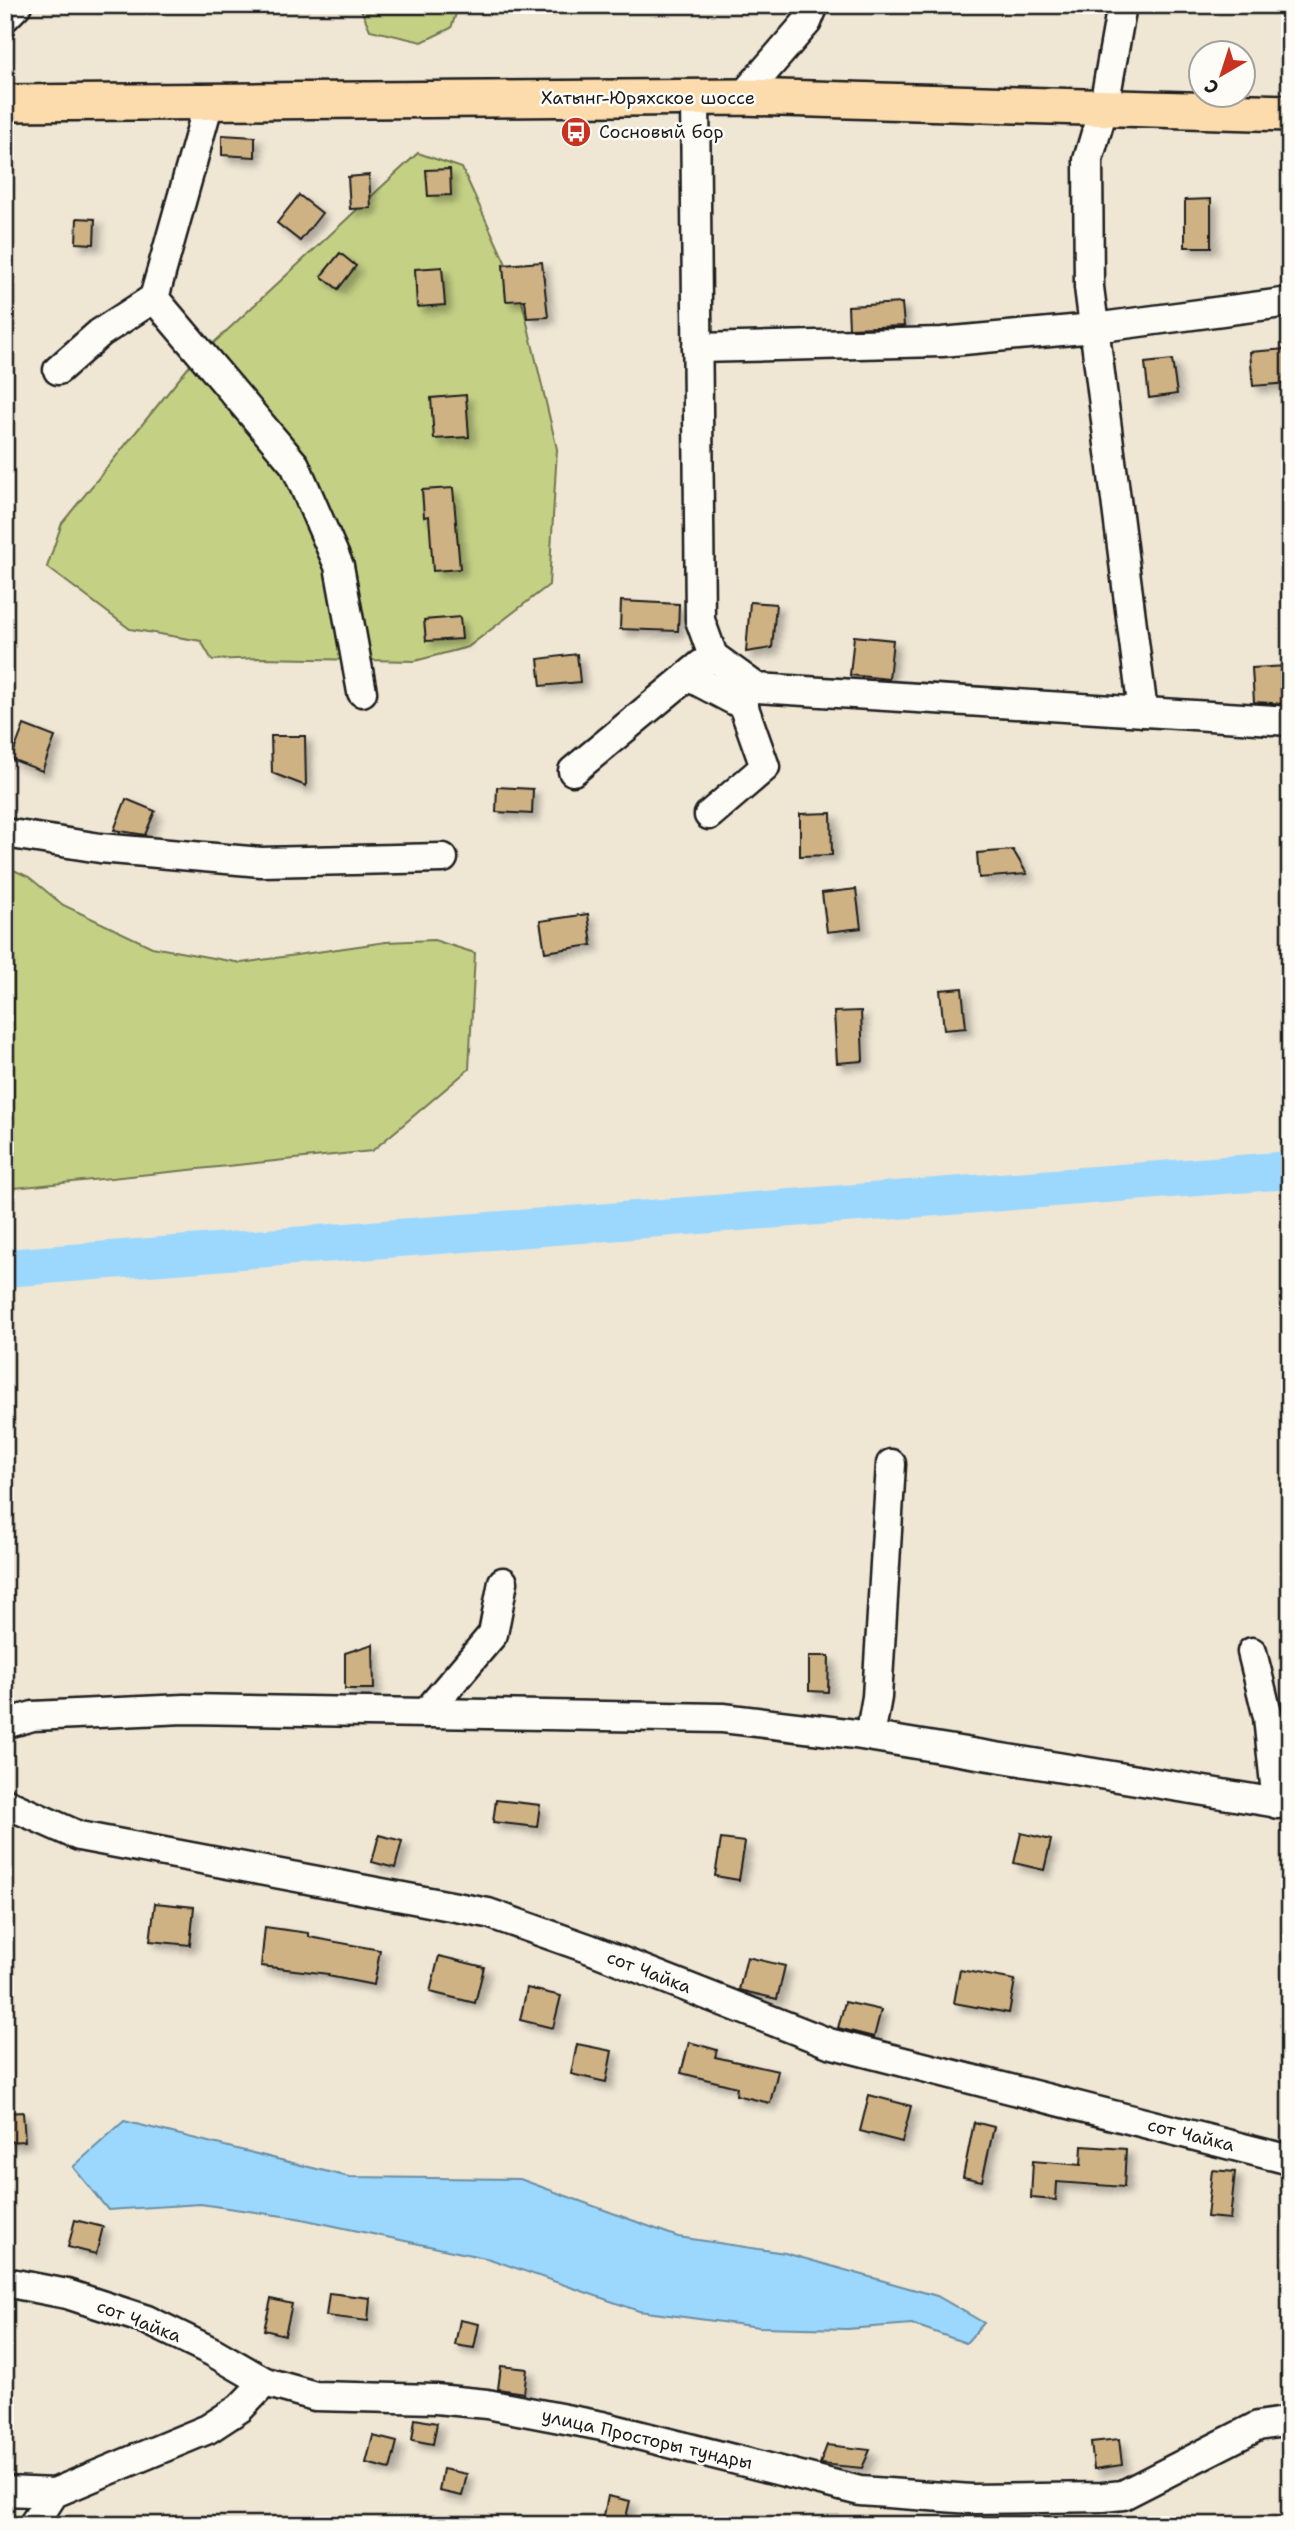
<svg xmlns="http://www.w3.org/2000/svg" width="1295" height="2530" viewBox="0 0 1295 2530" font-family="'Shantell Sans',sans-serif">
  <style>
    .green { fill: #c4d185; stroke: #707650; stroke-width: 2 }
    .water { fill: #9cd8fd; stroke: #698da3; stroke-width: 2 }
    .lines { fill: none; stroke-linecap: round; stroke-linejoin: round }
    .river { stroke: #9cd8fd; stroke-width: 38 }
    .building { fill: #cfb284; stroke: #1c1c1c; stroke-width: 2; filter: url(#shadow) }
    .minor-casing { stroke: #1c1c1c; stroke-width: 33 }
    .major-casing { stroke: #1c1c1c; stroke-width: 40 }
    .minor { stroke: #fdfcf7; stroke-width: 28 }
    .major { stroke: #fcdcac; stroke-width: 35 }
    .labels { text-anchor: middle; stroke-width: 5; stroke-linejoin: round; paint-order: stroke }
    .street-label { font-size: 18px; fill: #1c1c1c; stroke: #fdfcf7 }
    .poi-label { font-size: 18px; fill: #1c1c1c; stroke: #fdfcf7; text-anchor: start }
  </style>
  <defs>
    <filter id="shadow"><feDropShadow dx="6" dy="6" stdDeviation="3.5" flood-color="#0004"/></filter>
  </defs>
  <rect width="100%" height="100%" fill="#efe6d4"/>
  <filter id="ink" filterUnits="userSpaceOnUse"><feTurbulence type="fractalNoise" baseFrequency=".0143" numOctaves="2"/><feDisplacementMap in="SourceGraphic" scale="14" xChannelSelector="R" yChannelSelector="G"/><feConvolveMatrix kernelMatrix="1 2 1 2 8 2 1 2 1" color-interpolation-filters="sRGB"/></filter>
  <g filter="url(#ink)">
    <!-- green -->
    <g class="green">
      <path d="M359 5H459L451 28 422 42 370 30Z"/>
      <path d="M418 153 462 168 521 297 557 449 549 585 468 647 415 661 260 658 212 660 201 641 130 629 47 567 62 523 192 363Z"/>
      <path d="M5 866 29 877 63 905 152 947 241 963 386 942 434 940 475 953 469 1069 372 1151 5 1189Z"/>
    </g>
    <!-- water -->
    <path class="water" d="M124 2121 349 2177 520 2179 678 2237 785 2253 937 2296 984 2323 966 2343 912 2324 847 2329 759 2327 639 2311 490 2259 297 2218 200 2204 108 2210 73 2167Z"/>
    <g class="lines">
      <!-- river -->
      <path class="river" d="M5 1268 1290 1170"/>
    </g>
    <!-- building -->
    <g class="building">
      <path d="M222 135 255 137V157L222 155Z"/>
      <path d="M450 169 451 195 428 196 426 170Z"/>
      <path d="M369 175 371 208 350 209 348 177Z"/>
      <path d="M299 195 322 213 300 241 277 223Z"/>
      <path d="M1211 199V247H1185V200Z"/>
      <path d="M77 218 95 219 94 244 76 243Z"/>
      <path d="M340 253 356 266 338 289 321 276Z"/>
      <path d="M542 262 548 317 527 318 525 300 506 301 503 265Z"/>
      <path d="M442 267 445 305 417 307 415 269Z"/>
      <path d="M902 303 904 326 849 328 848 306Z"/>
      <path d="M1286 349 1289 383 1253 386 1250 352Z"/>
      <path d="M1172 360 1177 394 1149 398 1145 363Z"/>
      <path d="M466 395 469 437 434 439 431 398Z"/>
      <path d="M453 488 460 569 433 571 429 516 424 517 422 490Z"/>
      <path d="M621 601 679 604 678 631 620 629Z"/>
      <path d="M750 602 776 604 772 648 746 652Z"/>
      <path d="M460 617 462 639 426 641 424 620Z"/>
      <path d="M854 636 893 640 889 679 850 675Z"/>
      <path d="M577 654 580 682 541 686 538 659Z"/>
      <path d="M1287 666 1289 704 1254 702 1252 668Z"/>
      <path d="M24 725 55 737 42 771 11 759Z"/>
      <path d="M271 736H305L306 786 272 773Z"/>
      <path d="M497 787 533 789 532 814 496 812Z"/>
      <path d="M126 799 155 811 145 835 114 830Z"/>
      <path d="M831 813 832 855 800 856V814Z"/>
      <path d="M1013 850 1027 874 979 878 977 853Z"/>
      <path d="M856 889 861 928 827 932 822 893Z"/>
      <path d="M588 914 592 945 545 952 540 921Z"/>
      <path d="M962 988 966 1028 944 1030 940 990Z"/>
      <path d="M861 1011 863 1061 837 1063 834 1012Z"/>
      <path d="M373 1644 374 1689H345V1653Z"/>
      <path d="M809 1656H829L828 1692 809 1691Z"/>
      <path d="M496 1800 540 1805 537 1827 493 1822Z"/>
      <path d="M1021 1833 1051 1840 1044 1870 1014 1863Z"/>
      <path d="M379 1835 402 1841 395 1868 372 1862Z"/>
      <path d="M721 1839 745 1842 739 1880 715 1876Z"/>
      <path d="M155 1903 194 1907 190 1945 150 1941Z"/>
      <path d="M265 1927 309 1933V1937L380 1950 374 1985 328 1976 329 1974 261 1966Z"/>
      <path d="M439 1956 484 1967 475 2003 430 1992Z"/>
      <path d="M747 1957 785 1966 777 1999 739 1990Z"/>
      <path d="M960 1970 1015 1980 1009 2013 954 2003Z"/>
      <path d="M527 1988 561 1996 553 2028 520 2020Z"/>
      <path d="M845 2002 881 2010 874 2037 838 2028Z"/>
      <path d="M689 2042 717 2050 715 2057 778 2071 770 2103 736 2095 737 2087 681 2073Z"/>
      <path d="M577 2044 612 2051 606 2082 571 2074Z"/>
      <path d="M869 2095 911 2106 902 2142 860 2131Z"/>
      <path d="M23 2112 25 2141 5 2142V2113Z"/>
      <path d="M974 2122 994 2127 982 2181 963 2177Z"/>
      <path d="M1082 2146 1126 2149 1124 2187 1057 2182 1056 2200 1031 2198 1033 2161 1081 2165Z"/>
      <path d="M1212 2170 1235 2172 1230 2219 1207 2217Z"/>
      <path d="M75 2220 103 2227 96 2254 68 2247Z"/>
      <path d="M329 2293 370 2298 368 2321 326 2316Z"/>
      <path d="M271 2299 292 2304 285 2335 264 2330Z"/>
      <path d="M460 2320 479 2324 474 2348 455 2345Z"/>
      <path d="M501 2366 527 2369 524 2393 498 2389Z"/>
      <path d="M415 2419 437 2423 433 2444 412 2440Z"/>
      <path d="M373 2436 397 2442 390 2469 366 2463Z"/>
      <path d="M1119 2439 1122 2465 1094 2469 1091 2442Z"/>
      <path d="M827 2445 870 2450 862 2468 820 2464Z"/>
      <path d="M443 2469 467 2474 462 2496 439 2491Z"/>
      <path d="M608 2496 630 2501 624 2525H602Z"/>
    </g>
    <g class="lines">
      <!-- minor casing -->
      <g class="minor-casing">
        <g id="minor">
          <path d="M1122 5 1104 106 1088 160 1089 287 1143 712"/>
          <path d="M5 17 17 5"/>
          <path d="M695 97 700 620 713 656 757 688 1290 721"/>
          <path d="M742 97 807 22 814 5"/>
          <path d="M209 102 154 298 295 465 339 566 362 692"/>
          <path d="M697 348 942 342 1094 328 1290 302"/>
          <path d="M58 370 100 333 154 298"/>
          <path d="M688 676 743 705 765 767 709 815"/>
          <path d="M573 771 702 664"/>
          <path d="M5 833 100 848 261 862 443 858"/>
          <path d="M1252 1652 1268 1717 1277 1804"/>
          <path d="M426 1713 493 1634 503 1582"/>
          <path d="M5 1724 33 1716 184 1709 723 1718 855 1734 1290 1805"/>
          <path d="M870 1736 877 1697 891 1464"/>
          <path d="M5 1803 79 1836 488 1913 590 1949 829 2043 1290 2160"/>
          <path d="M5 2282 67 2294 147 2320 213 2352 265 2382 315 2396 436 2399 487 2404 602 2426 860 2491 971 2499 1103 2497 1123 2495 1258 2426 1290 2421"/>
          <path d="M5 2491 54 2493"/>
          <path d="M33 2525 54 2493 208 2429 240 2408 265 2382"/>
        </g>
      </g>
      <!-- major casing -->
      <g class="major-casing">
        <path id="major" d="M5 103 742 97 1290 113"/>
      </g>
      <!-- minor -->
      <use href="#minor" class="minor"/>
      <!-- major -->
      <use href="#major" class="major"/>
    </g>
  </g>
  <!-- icons -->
  <defs>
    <g id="bus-disc" transform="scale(1.575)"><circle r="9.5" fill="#c8321e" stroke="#fdfcf7"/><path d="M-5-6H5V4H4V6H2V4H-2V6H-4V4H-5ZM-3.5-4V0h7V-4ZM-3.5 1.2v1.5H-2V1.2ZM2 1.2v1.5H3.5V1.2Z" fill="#fff"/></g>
  </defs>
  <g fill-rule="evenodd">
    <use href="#bus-disc" x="576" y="132"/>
  </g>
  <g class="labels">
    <!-- street labels -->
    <g class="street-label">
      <text x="648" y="104">Хатынг-Юряхское шоссе</text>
      <text transform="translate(649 1972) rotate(21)" y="6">сот Чайка</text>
      <text transform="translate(1191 2135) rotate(14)" y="6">сот Чайка</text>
      <text transform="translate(139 2321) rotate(21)" y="6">сот Чайка</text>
      <text transform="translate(647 2439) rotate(13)" y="6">улица Просторы тундры</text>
    </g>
    <!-- poi labels -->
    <g class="poi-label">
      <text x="599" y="138">Сосновый бор</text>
    </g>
  </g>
  <!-- margin -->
  <rect width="1295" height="2530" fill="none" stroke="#fdfcf7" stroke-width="28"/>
  <rect x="14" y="14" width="1267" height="2502" fill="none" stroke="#1c1c1c" stroke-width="2.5" filter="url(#ink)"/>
  <!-- north arrow -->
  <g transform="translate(1222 74) rotate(219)"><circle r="33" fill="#fdfcf7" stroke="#a3a29f" stroke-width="2"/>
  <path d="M0-5L12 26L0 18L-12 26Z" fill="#c8321e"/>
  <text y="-10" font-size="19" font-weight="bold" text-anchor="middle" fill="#1c1c1c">С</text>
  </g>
</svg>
